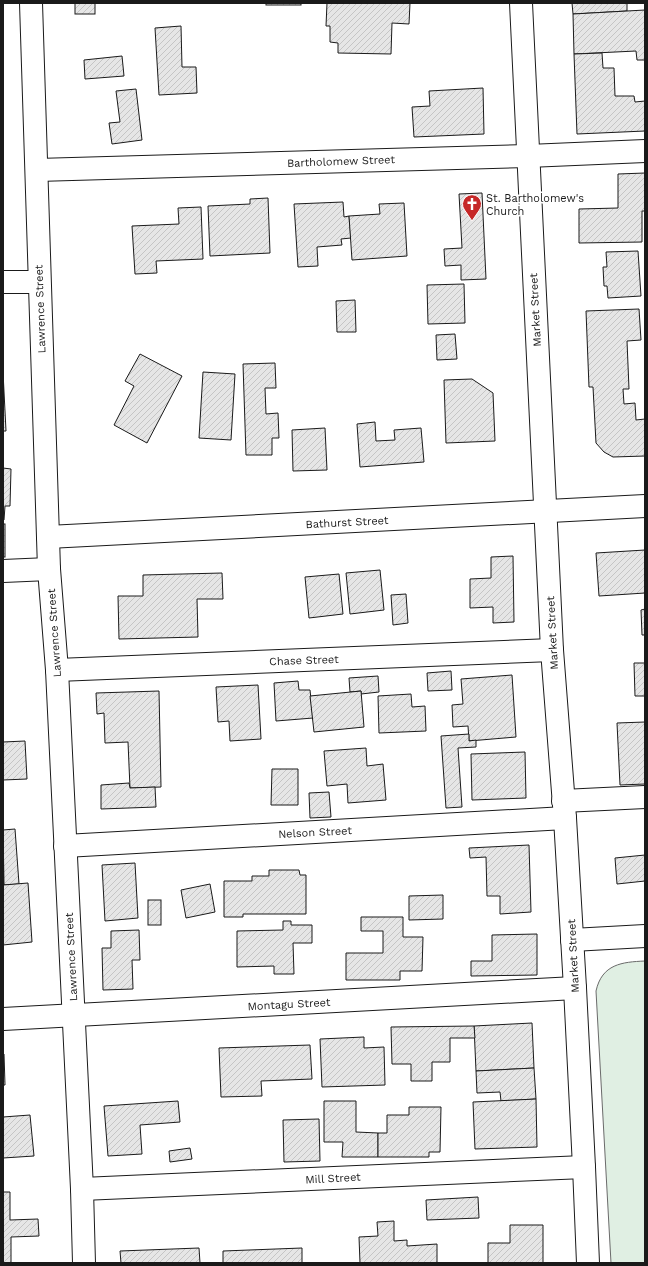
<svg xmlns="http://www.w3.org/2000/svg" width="648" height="1266" viewBox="0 0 648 1266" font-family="'Work Sans',sans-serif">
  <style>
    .green { fill: #e0efe3; stroke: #6a6a6a }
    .building { fill: url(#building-hatch); stroke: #1a1a1a }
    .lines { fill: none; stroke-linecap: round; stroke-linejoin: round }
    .minor-casing { stroke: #1a1a1a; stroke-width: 24 }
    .minor { stroke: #fff; stroke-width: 22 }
    .labels { text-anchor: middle; stroke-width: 3; stroke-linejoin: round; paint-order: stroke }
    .street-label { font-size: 11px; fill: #1a1a1a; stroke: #fff }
    .poi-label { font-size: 11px; fill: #1a1a1a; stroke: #fff; text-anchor: start }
  </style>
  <defs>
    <pattern id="building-hatch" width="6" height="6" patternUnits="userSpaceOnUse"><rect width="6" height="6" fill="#e6e6e6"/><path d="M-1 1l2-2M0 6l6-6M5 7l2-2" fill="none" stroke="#c5c5c5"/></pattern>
  </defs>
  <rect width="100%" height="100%" fill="#fff"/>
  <!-- green -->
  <path class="green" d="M645 961V1263H611L596 991C602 964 622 962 645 961Z"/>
  <!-- building -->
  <g class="building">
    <rect x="75" y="3" width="20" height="11"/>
    <rect x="266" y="3" width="35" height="2"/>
    <path d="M327 3H410L409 24 392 23 391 54 338 53V43L330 42V26H326Z"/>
    <path d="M572 3H627V11L573 14Z"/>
    <path d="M645 10V60H637L636 51 574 54 573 14Z"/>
    <path d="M181 26 182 67H196L197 93 159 95 155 28Z"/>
    <path d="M602 53 603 68H614L615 96H634L635 102 645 101V131L577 134 574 54Z"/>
    <path d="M122 56 124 76 85 79 84 60Z"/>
    <path d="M483 88 484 134 414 137 412 107 430 106 429 91Z"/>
    <path d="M136 89 142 140 112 144 109 123 120 122 116 91Z"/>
    <path d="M645 173V211H642V242L579 243V209L618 208V174Z"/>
    <path d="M482 193 486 279 461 280V265L445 266 444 249 462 248 459 194Z"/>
    <path d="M268 198 270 253 210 256 208 206 250 204V199Z"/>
    <path d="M343 202 344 217 349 216 351 238 341 239 342 245 317 247 318 266 298 267 294 204Z"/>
    <path d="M404 203 407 256 352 260 349 216 380 214 379 204Z"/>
    <path d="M201 207 203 259 156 261 157 273 135 274 132 226 179 224 178 208Z"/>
    <path d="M638 251 641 296 608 298 607 286H604L603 267H607L606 252Z"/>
    <path d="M464 284 465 323 428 324 427 285Z"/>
    <path d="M355 300 356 332H337L336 301Z"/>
    <path d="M639 309 641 340 627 341 629 389H623L624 404 635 403 636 420 645 419V456L613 457 604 452 596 443 593 387H589L586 311Z"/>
    <path d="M455 334 457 359 437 360 436 335Z"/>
    <path d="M140 354 182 376 147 443 114 425 134 386 125 381Z"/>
    <path d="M275 363 276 388H265L266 414 278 413 279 438H272V455H246L243 364Z"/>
    <path d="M3 372 6 431H3Z"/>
    <path d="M203 372 235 374 231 440 199 438Z"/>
    <path d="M472 379 493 393 495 441 446 443 444 380Z"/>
    <path d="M375 422 376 441 395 440 394 430 421 428 424 462 360 467 357 424Z"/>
    <path d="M325 428 327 470 293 471 292 430Z"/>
    <path d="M3 468 11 469 10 506H5L4 520H3Z"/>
    <rect x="3" y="524" width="2" height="33"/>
    <path d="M645 550V593L599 596 596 553Z"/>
    <path d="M513 556 514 622 493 623V607L470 608V579L491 578V557Z"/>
    <path d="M380 570 384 610 350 614 346 573Z"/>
    <path d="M222 573 223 599H197L198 637 119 639 118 596H143V575Z"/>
    <path d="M339 574 343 614 309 618 305 577Z"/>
    <path d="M406 594 408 623 393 625 391 595Z"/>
    <path d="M645 609V635H642L641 610Z"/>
    <path d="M634 663H645V696H635Z"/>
    <path d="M451 671 452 690 428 691 427 673Z"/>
    <path d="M512 675 516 737 469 741 468 726 453 727 452 705 463 704 461 679Z"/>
    <path d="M378 676 379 692 361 694V691L350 692 349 678Z"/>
    <path d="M298 681 299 690H310L313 718 276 721 274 683Z"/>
    <path d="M258 685 261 739 230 741 229 721 218 722 216 687Z"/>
    <path d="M159 691 161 787 130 788 128 742 105 743 104 713 97 714 96 693Z"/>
    <path d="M361 691 364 727 314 732 310 696Z"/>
    <path d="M411 694 412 707 425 706 426 731 379 733 378 696Z"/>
    <path d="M645 722V784L620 785 617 723Z"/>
    <path d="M469 734V741L476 740V747L458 748 462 807 446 808 441 736Z"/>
    <path d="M25 741 27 779 3 780V742Z"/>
    <path d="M366 748 367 766 383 764 386 800 348 803 347 784 327 786 324 751Z"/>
    <path d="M525 752 526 798 472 800 471 754Z"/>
    <path d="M272 769H298V805H271Z"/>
    <path d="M129 783 130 788 155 787 156 807 101 809V785Z"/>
    <path d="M329 792 331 817 310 818 309 793Z"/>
    <path d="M15 829 19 884 4 885 3 830Z"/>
    <path d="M529 845 531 912 500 914V896H487L486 857 470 858 469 848Z"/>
    <path d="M645 855V881L617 884 615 858Z"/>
    <path d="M135 863 138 918 105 921 102 865Z"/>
    <path d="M269 870H299L300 875H306V914H243V917H224V881H252V876H269Z"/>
    <path d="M28 883 32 942 3 945V885Z"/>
    <path d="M210 884 215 912 186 918 181 890Z"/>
    <path d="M443 895V919L409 920V896Z"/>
    <rect x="148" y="900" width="13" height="25"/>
    <path d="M361 917H403V937H423L422 971H400V980H346V953H383V931H361Z"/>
    <path d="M283 921H291V925H312V943H293L294 974H274V966L237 967V931L283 930Z"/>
    <path d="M139 930 140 960H132L133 989 103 990 102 948H111V931Z"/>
    <path d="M537 934V975L471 976V961H492V935Z"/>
    <path d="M532 1023 534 1068 476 1071 474 1026Z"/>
    <path d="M474 1026 475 1038H450V1062H432V1081H411V1064H392L391 1027Z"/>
    <path d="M364 1037V1048L384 1047 385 1085 322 1087 320 1039Z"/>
    <path d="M310 1045 312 1079 261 1081 262 1096 221 1097 219 1048Z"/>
    <path d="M3 1054H4L5 1085H3Z"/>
    <path d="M534 1068 536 1099 501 1101 500 1092 477 1093 476 1071Z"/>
    <path d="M536 1099 537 1147 475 1149 473 1102Z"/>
    <path d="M178 1101 180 1122 140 1125 142 1154 108 1156 104 1106Z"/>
    <path d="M324 1101H356V1132L378 1133V1157H342L343 1142H324Z"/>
    <path d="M409 1107H441L440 1152H429V1157H378V1133H387V1115H409Z"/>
    <path d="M30 1115 34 1156 3 1158V1117Z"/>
    <path d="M319 1119 320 1161 284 1162 283 1120Z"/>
    <path d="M190 1148 192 1159 170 1162 169 1151Z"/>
    <path d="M3 1192H10V1220L38 1219 39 1236 11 1237V1263H3Z"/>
    <path d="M478 1197 479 1218 427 1220 426 1200Z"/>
    <path d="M394 1221V1241L407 1240V1246L437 1244V1263H360L359 1237 378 1236 377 1222Z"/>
    <path d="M510 1225H543V1263H488V1243H510Z"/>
    <path d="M199 1248 200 1263H121L120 1251Z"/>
    <path d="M302 1248V1263H223V1251Z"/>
  </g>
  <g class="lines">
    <!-- minor casing -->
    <g class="minor-casing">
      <g id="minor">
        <path d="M31 3 49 569 57 670 82 1189 84 1263"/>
        <path d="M521 3 552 650 565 818 575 988 584 1167 588 1263"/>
        <path d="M37 170 528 156 645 151"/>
        <path d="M3 282H39"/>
        <path d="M48 537 645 506"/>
        <path d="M3 571 49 569"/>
        <path d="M57 670 552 650"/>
        <path d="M563 801 645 797"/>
        <path d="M65 846 565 818"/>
        <path d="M572 940 645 936"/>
        <path d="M3 1019 575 988"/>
        <path d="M82 1189 584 1167"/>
      </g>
    </g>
    <!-- minor -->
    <use href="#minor" class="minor"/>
  </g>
  <!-- icons -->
  <defs>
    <g id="church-pin" transform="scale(1)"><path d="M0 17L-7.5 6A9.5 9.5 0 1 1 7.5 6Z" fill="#c62828" stroke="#fff"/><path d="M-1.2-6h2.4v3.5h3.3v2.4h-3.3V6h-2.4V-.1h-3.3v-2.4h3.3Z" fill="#fff"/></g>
  </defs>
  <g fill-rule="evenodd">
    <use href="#church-pin" x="472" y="204"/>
  </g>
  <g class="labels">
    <!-- street labels -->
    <g class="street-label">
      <text transform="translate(341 161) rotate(-2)" y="4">Bartholomew Street</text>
      <text transform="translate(40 309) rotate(-92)" y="4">Lawrence Street</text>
      <text transform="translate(535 310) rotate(-93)" y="4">Market Street</text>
      <text transform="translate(347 522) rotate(-3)" y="4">Bathurst Street</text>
      <text transform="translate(54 633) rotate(-94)" y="4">Lawrence Street</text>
      <text transform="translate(552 633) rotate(-93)" y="4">Market Street</text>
      <text transform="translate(304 660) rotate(-2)" y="4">Chase Street</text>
      <text transform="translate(315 832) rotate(-3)" y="4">Nelson Street</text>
      <text transform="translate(573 956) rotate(-93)" y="4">Market Street</text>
      <text transform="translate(71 957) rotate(-93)" y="4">Lawrence Street</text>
      <text transform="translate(289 1004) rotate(-3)" y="4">Montagu Street</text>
      <text transform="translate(333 1178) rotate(-3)" y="4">Mill Street</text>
    </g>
    <!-- poi labels -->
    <g class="poi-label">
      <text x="486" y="202">St. Bartholomew's<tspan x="486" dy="13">Church</tspan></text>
    </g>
  </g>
  <!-- border -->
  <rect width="648" height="1266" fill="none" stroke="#1a1a1a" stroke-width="8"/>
</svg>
